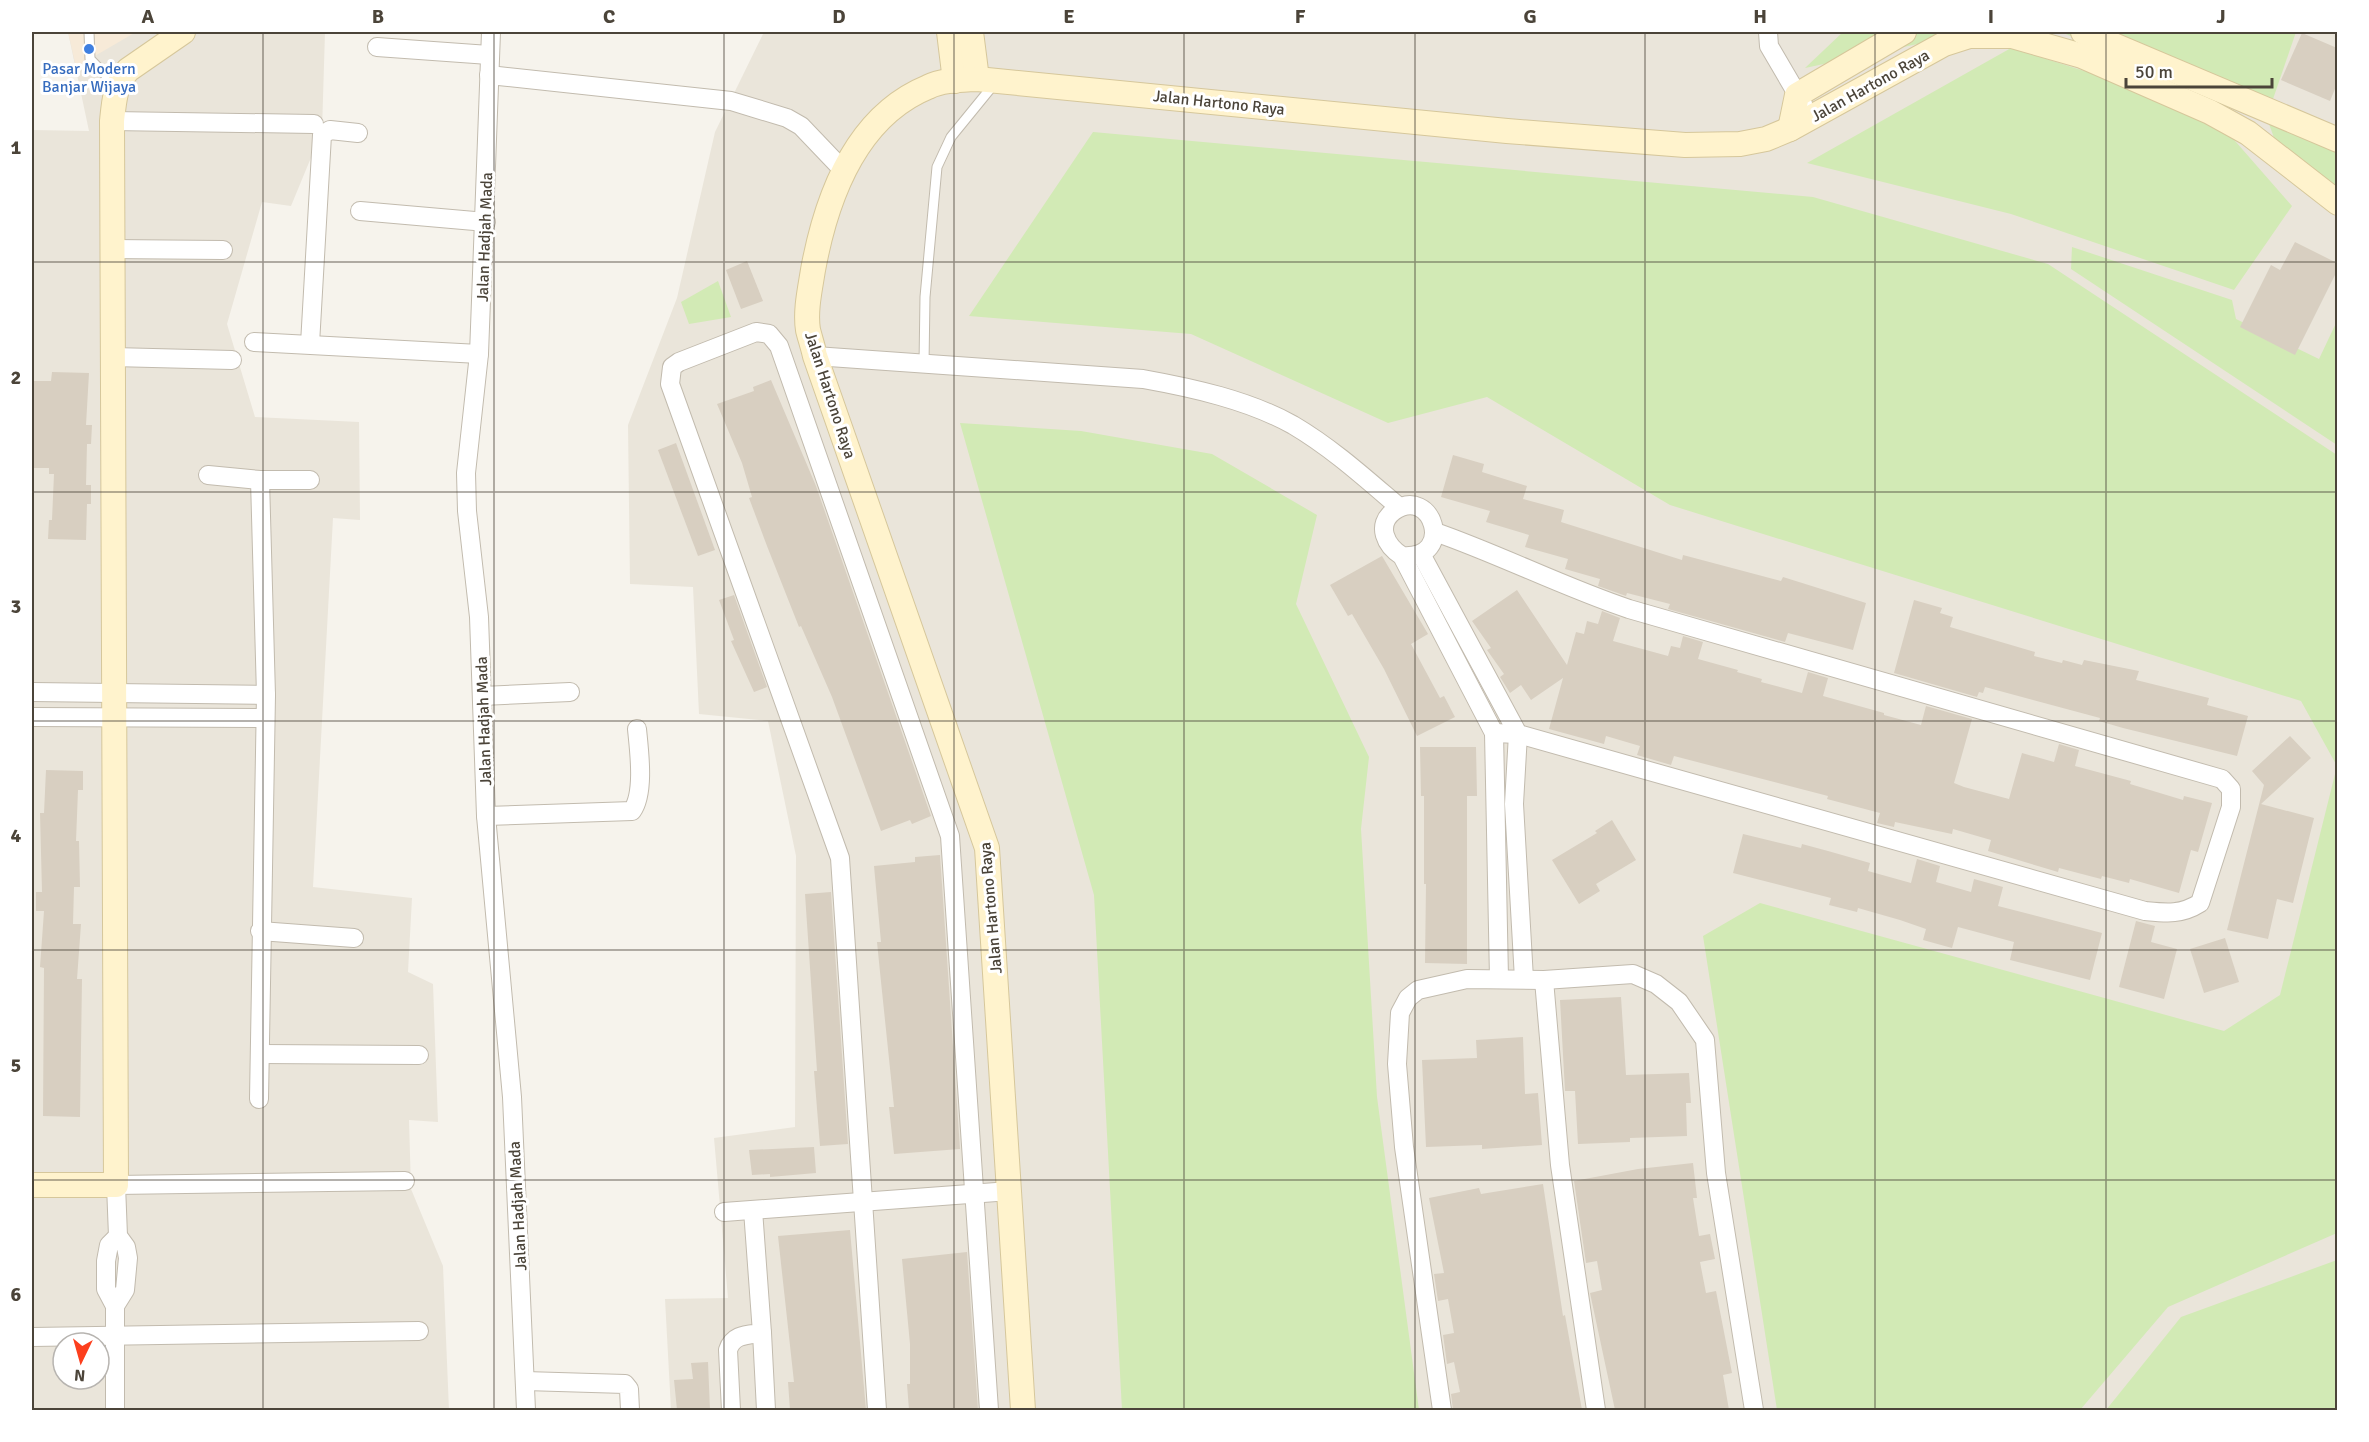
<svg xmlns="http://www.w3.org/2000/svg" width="2369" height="1442" viewBox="0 0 2369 1442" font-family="Signika,sans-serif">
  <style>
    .residential { fill: #eae5da; fill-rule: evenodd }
    .commercial { fill: #f7ead8 }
    .green { fill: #d2eab5 }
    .building { fill: #d8cfc1 }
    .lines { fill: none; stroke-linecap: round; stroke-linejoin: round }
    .lane-casing { stroke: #c2bbae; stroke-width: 11 }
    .street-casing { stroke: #c2bbae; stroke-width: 20 }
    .secondary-casing { stroke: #d6c79b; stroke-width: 26 }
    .lane { stroke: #fff; stroke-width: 9 }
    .street { stroke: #fff; stroke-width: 18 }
    .secondary { stroke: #fff3cd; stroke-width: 24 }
    .grid { fill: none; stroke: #4b4439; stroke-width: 1.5; stroke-opacity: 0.55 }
    .shop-dot { fill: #3f7fe0; stroke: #fff; stroke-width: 2 }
    .labels { text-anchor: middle; stroke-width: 6; stroke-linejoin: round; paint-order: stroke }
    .shop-label { font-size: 16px; fill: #366cbe; stroke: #fff }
    .street-label { font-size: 16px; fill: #4b4439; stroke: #fff }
    .neatline { fill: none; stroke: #4b4439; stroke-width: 2 }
    .grid-label { font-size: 20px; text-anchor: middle; font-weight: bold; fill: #4b4439 }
  </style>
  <rect width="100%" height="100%" fill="#f6f3ec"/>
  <!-- residential -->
  <g class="residential">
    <path d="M68 32H393V34L325 32 322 131 291 206 262 202 227 324 255 417 359 422 360 520 333 518 313 887 412 898 408 972 433 984 438 1122 409 1120 411 1189 443 1266 449 1410H32V130L89 131ZM63 1343H99V1379H63Z"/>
    <path d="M764 32H2337V1410H671L665 1299 728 1298 714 1138 795 1127 796 856 768 721 699 714 693 587 630 584 628 425 677 298 715 132Z"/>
  </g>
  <!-- commercial -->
  <path class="commercial" d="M68 32H136L76 67Z"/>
  <!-- green -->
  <g class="green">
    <path d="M1843 32H1974L1805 68Z"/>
    <path d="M2061 32H2296L2272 102 2181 82Z"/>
    <path d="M2011 48 2208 110 2292 206 2234 290 2011 214 1807 163Z"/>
    <path d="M2269 124 2337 149V202L2285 168Z"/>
    <path d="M1093 132 1813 197 2048 264 2337 455V1233L2168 1307 2080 1410H1777L1703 936 1760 903 2224 1031 2280 995 2337 766 2301 701 1670 505 1487 397 1388 423 1191 334 969 316Z"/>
    <path d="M2072 247 2232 300 2236 319 2319 359 2337 321V445L2071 269Z"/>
    <path d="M718 281 731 317 689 324 681 302Z"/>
    <path d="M960 423 1081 431 1212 454 1317 515 1296 604 1369 757 1361 829 1377 1097 1419 1410H1122L1094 895Z"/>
    <path d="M2337 1260V1410H2106L2181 1317Z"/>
  </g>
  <!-- building -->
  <g class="building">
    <path d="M2302 33 2337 48V84L2330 101 2281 80Z"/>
    <path d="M2295 242 2337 263V271L2295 355 2240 327 2271 265 2280 270Z"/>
    <path d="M747 261 763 301 741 309 726 270Z"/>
    <path d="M52 372 89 373 86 425H92L91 444H87L86 485H91V504H87L86 540 48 539 49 520H52L54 474H49V468H32V381H51Z"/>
    <path d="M771 380 816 486 931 816 912 824 910 820 881 831 832 697 801 626 799 627 767 546 749 498 752 497 742 463 717 404 754 391 753 387Z"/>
    <path d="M676 443 715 550 698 556 658 450Z"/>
    <path d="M1453 455 1484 464 1482 472 1527 486 1523 499 1564 510 1561 522 1682 560 1683 555 1781 581 1783 577 1866 603 1853 650 1788 633 1785 642 1668 609 1670 604 1627 593 1626 596 1598 586 1600 579 1565 569 1568 559 1525 547 1529 535 1486 522 1490 511 1441 497Z"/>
    <path d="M1382 556 1428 634 1411 644 1440 698 1444 696 1455 717 1417 736 1384 669 1352 614 1348 616 1330 585Z"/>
    <path d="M1517 590 1567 665 1576 632 1584 634 1587 621 1598 624 1602 611 1620 618 1613 641 1668 656 1671 646 1680 648 1683 636 1703 642 1698 659 1738 670 1737 672 1762 679 1761 682 1802 693 1808 672 1828 678 1823 696 1884 713V715L1921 725 1926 706 1972 719 1954 783 1964 787 2009 799 2022 753 2054 762 2059 744 2079 750 2075 766 2131 781 2130 784 2183 800 2184 796 2212 803 2198 852 2191 850 2179 893 2130 879 2129 883 2102 876 2101 879 2059 868 2058 872 1988 851 1991 840 1953 829 1952 834 1895 822 1894 827 1877 823 1880 813 1827 799 1828 796 1674 756 1671 765 1637 755 1640 746 1606 736 1604 744 1549 729 1563 678 1531 700 1521 685 1510 693 1500 677 1504 674 1487 650 1491 648 1472 621Z"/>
    <path d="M734 595 767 687 754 692 731 641 734 640 719 600Z"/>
    <path d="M1914 600 1942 608 1940 613 1953 617 1950 627 2035 652 2034 656 2062 663 2063 660 2082 665 2084 660 2139 671 2136 680 2209 698 2207 705 2248 716 2237 756 2123 728 2099 721 2100 718 1985 687 1983 693 1979 692 1977 697 1894 673Z"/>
    <path d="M2290 736 2311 758 2261 804 2314 818 2293 903 2277 899 2268 939 2227 930 2264 785 2252 771Z"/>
    <path d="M1420 747H1476L1477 796H1467V964L1425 963 1426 884H1424V796H1421Z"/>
    <path d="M46 770 83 771V790H78L76 841H79L80 887H74L73 924H81L77 979H82L80 1117 43 1116 44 968 40 967 44 911H36V892H42L40 813H44Z"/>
    <path d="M1612 820 1636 860 1596 884 1600 891 1579 904 1552 860 1597 833 1595 831Z"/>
    <path d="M1743 834 1801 848 1802 844 1828 851 1870 863 1868 871 1911 883 1917 859 1940 866 1936 882 1971 892 1974 879 2003 887 1998 906 2102 933 2090 980 2010 960 2014 942 1958 927 1952 948 1923 940 1926 929 1900 920 1858 908 1857 912 1829 905 1831 898 1733 873Z"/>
    <path d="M940 855 960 1149 894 1154 889 1107H894L880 972 877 942H881L874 866 915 862V857Z"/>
    <path d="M831 892 848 1144 820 1146 814 1071H817L805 894Z"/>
    <path d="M2136 921 2155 926 2151 942 2177 949 2164 999 2119 987Z"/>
    <path d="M2225 938 2239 982 2204 993 2190 949Z"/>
    <path d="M1621 997 1626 1075 1689 1073 1691 1103H1686L1687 1136 1630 1138V1142L1578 1144 1575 1091H1565L1560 1000Z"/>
    <path d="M1523 1037 1525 1094 1538 1093 1542 1145 1482 1149V1145L1426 1147 1422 1060 1477 1058 1476 1040Z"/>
    <path d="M814 1147 816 1173 770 1177V1174L752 1175 749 1150Z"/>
    <path d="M1693 1163 1697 1198H1693L1699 1236 1710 1234 1715 1259 1700 1262 1706 1293 1716 1291 1732 1373 1723 1375 1729 1410H1615L1590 1293 1602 1290 1597 1261 1586 1263 1574 1181 1638 1169Z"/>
    <path d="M1543 1184 1563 1316 1565 1315 1582 1410H1522V1408L1453 1410 1451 1394 1460 1392 1454 1362 1447 1364 1443 1335 1454 1333 1448 1299 1438 1301 1434 1274 1444 1273 1429 1198 1479 1188 1481 1194Z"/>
    <path d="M850 1230 866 1410H790L788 1382H794L778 1236Z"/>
    <path d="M967 1252 978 1410H909L907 1384H910V1344L902 1259Z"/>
    <path d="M708 1362 710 1410H677L674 1380 693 1379 691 1363Z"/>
  </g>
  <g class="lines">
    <!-- lane casing -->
    <g class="lane-casing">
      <g id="lane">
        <path d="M89 32 90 59 117 87"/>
        <path d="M924 364 925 297 937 167 951 137 995 83"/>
      </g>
    </g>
    <!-- street casing -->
    <g class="street-casing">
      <g id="street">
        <path d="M491 32 479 354 466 473 467 511 479 617 486 816 512 1097 526 1410"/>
        <path d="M1768 32 1769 46 1803 104"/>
        <path d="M377 47 489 55"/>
        <path d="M489 75 731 101 787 118 801 126 843 170"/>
        <path d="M112 121 314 124"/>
        <path d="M360 211 486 222"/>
        <path d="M111 249 223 250"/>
        <path d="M254 342 479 354"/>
        <path d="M310 344 322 135 330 130 358 133"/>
        <path d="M815 356 1143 379C1193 388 1248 400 1293 425 1332 448 1365 478 1399 507"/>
        <path d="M113 357 232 360"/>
        <path d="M208 475 260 480H310"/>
        <path d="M1435 532C1501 555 1563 587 1629 609L2222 779 2231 789V807L2200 903C2181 915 2166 913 2145 911L1518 734 1494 733"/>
        <path d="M1421 554 1518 734 1514 804 1524 979"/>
        <path d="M1402 556C1457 560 1432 484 1394 511 1375 525 1386 546 1402 556L1494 733 1499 978"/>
        <path d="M32 692 266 695"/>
        <path d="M482 696 570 692"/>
        <path d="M32 717 264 718"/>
        <path d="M486 816 632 811C645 793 639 750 637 729"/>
        <path d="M260 931 354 938"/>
        <path d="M1544 980 1560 1165 1596 1410"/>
        <path d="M261 1054 419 1055"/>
        <path d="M259 1099 266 695 260 480"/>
        <path d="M724 1212 1010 1191"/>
        <path d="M115 1306 125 1290 128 1258 126 1247 118 1236 116 1185 405 1181"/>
        <path d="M762 1333 766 1410"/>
        <path d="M32 1337 419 1331"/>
        <path d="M525 1381 625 1384 629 1389 630 1410"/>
        <path d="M115 1410V1306L106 1289V1261L109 1245 118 1236"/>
        <path d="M731 1410 728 1350C733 1334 747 1335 762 1333L753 1210"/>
        <path d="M877 1410 840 858 670 384 672 367 679 362 756 332 769 334 779 346 950 836 989 1410"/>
        <path d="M1442 1410 1404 1147 1397 1064 1400 1013 1408 998 1418 990 1467 979 1544 980 1633 974 1656 984 1679 1002 1705 1040 1716 1173 1754 1410"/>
      </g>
    </g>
    <!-- secondary casing -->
    <g class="secondary-casing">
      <g id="secondary">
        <path d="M949 32 955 81"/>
        <path d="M971 32 977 79"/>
        <path d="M2083 32 2338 140"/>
        <path d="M1790 129 1797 95 1904 32"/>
        <path d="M32 1185H116L112 121C114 101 115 85 128 70L183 32"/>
        <path d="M1023 1410 987 848 815 356C813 347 810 338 808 330 805 311 810 289 813 270 826 199 855 117 928 87 942 80 961 80 977 79L1507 131 1685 145 1740 144 1766 139 1790 129 1944 44 1969 36H2012L2082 56 2210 112 2248 133 2338 203"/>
      </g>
    </g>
    <!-- lane -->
    <use href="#lane" class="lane"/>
    <!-- street -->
    <use href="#street" class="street"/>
    <!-- secondary -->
    <use href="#secondary" class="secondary"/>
  </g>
  <!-- grid -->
  <path class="grid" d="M263 32V1410M494 32V1410M724 32V1410M954 32V1410M1184 32V1410M1415 32V1410M1645 32V1410M1875 32V1410M2106 32V1410M32 262H2338M32 492H2338M32 721H2338M32 950H2338M32 1180H2338"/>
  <!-- markers -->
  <circle class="shop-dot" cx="89" cy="49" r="6"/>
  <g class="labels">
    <!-- shop labels -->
    <g class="shop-label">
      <text x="89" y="74">Pasar Modern<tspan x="89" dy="18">Banjar Wijaya</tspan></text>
    </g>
    <!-- street labels -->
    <g class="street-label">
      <text transform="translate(1870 85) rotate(-29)" y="6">Jalan Hartono Raya</text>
      <text transform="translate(1219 102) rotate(6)" y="6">Jalan Hartono Raya</text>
      <text transform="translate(484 237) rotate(-88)" y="6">Jalan Hadjah Mada</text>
      <text transform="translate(831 395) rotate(72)" y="6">Jalan Hartono Raya</text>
      <text transform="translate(483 721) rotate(-92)" y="6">Jalan Hadjah Mada</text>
      <text transform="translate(990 908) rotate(-95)" y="6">Jalan Hartono Raya</text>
      <text transform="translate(517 1206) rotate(-93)" y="6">Jalan Hadjah Mada</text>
    </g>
  </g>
  <!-- border -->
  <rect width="2369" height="1442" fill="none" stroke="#ffffff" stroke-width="66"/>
  <!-- north arrow -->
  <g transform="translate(81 1361) rotate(185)"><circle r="28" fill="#ffffff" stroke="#b7b4b0" stroke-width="1.5"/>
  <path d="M0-4.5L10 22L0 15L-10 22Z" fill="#fc3f1d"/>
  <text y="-9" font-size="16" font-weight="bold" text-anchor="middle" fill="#4b4439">N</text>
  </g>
  <!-- scale -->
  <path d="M2126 78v9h146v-9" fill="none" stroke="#4b4439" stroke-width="3"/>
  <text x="2135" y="78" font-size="18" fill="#4b4439" stroke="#ffffff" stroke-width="4.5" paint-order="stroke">50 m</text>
  <rect x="33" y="33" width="2303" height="1376" class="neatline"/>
  <g class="grid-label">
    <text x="148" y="23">A</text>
    <text x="378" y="23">B</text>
    <text x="609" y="23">C</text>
    <text x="839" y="23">D</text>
    <text x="1069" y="23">E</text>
    <text x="1300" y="23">F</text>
    <text x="1530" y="23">G</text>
    <text x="1760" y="23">H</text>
    <text x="1991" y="23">I</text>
    <text x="2221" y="23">J</text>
    <text x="16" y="154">1</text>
    <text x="16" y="384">2</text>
    <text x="16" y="613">3</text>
    <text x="16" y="842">4</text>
    <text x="16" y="1072">5</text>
    <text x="16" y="1301">6</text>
  </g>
</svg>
